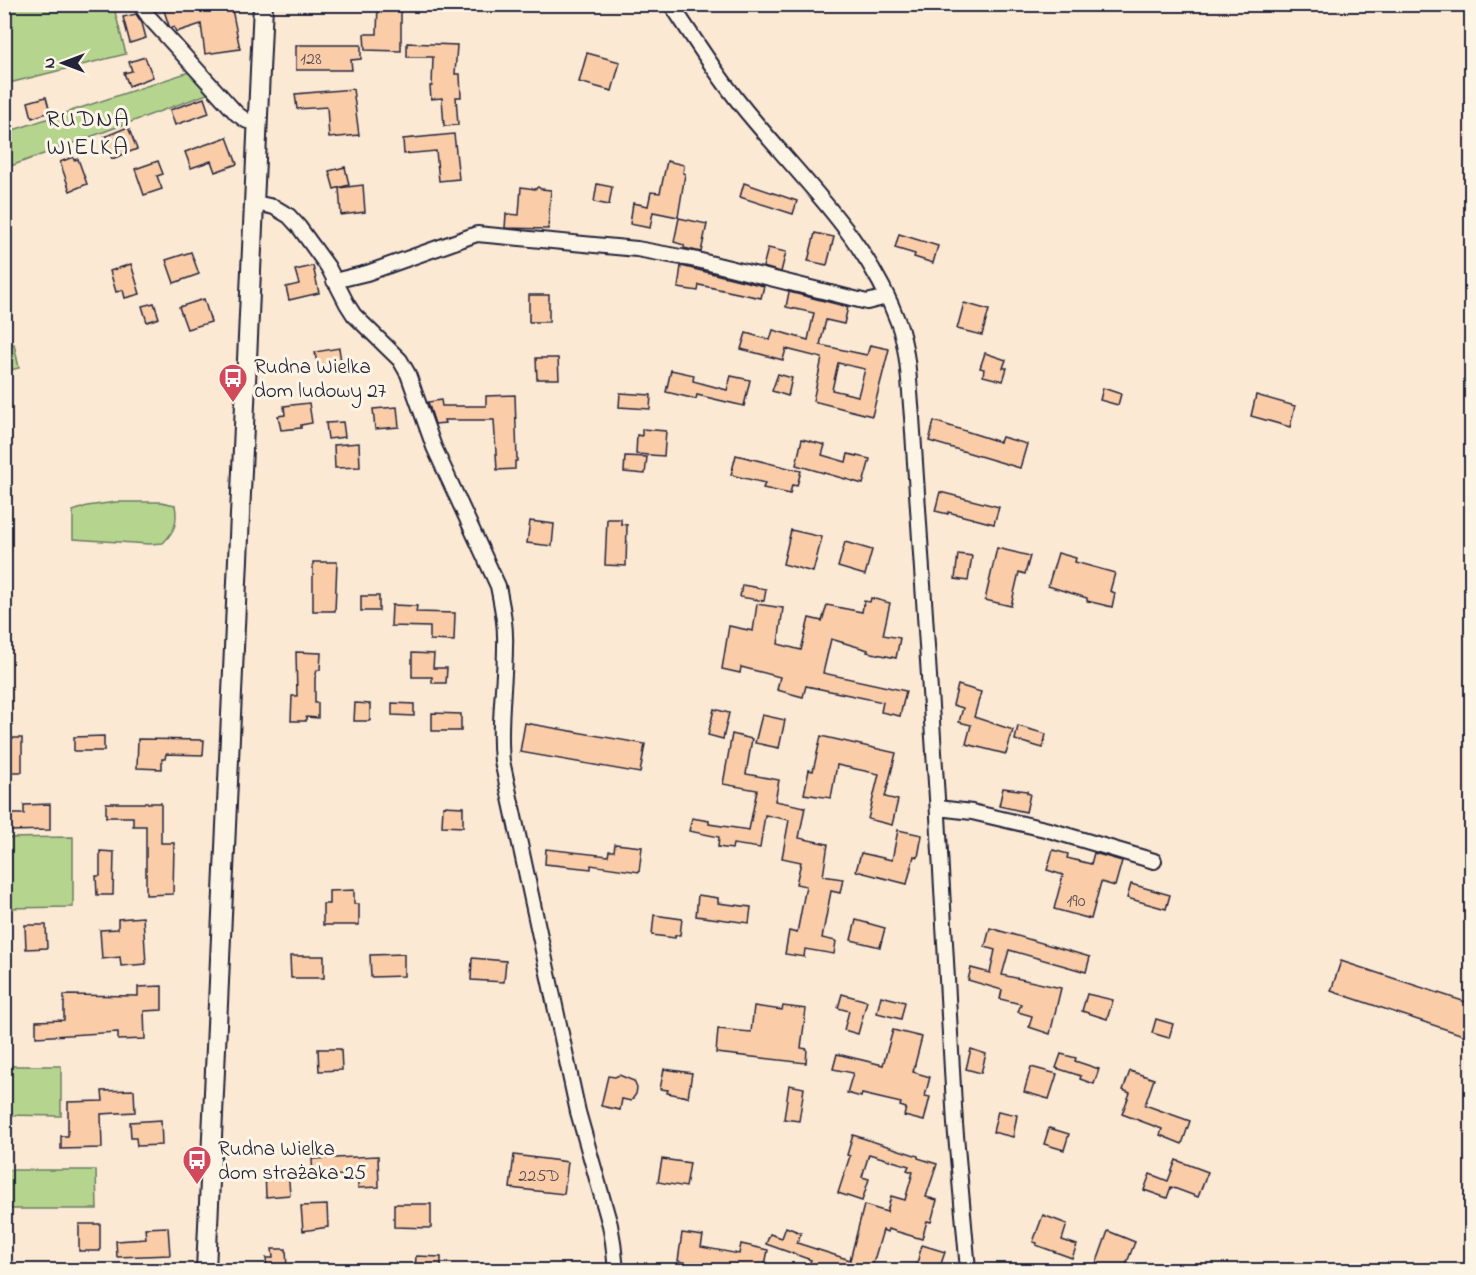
<svg xmlns="http://www.w3.org/2000/svg" width="1476" height="1275" viewBox="0 0 1476 1275" font-family="'Indie Flower',sans-serif">
  <style>
    .green { fill: #b5d58e; stroke: #6c7c64; stroke-width: 1.5 }
    .building { fill: #facda8; stroke: #22223b; stroke-width: 1.5; fill-rule: evenodd }
    .lines { fill: none; stroke-linecap: round; stroke-linejoin: round }
    .minor-casing { stroke: #22223b; stroke-width: 18 }
    .tertiary-casing { stroke: #22223b; stroke-width: 22 }
    .minor { stroke: #fcf5e5; stroke-width: 14 }
    .tertiary { stroke: #fcf5e5; stroke-width: 18 }
    .labels { text-anchor: middle; stroke-width: 6; stroke-linejoin: round; paint-order: stroke }
    .number-label { font-size: 18px; fill: #584d56 }
    .poi-label { font-size: 21px; fill: #22223b; stroke: #fcf5e5; text-anchor: start }
    .quarter-label { font-size: 24px; letter-spacing: 1.5px; fill: #22223b; stroke: #fcf5e5 }
  </style>
  <rect width="100%" height="100%" fill="#fbe9d3"/>
  <filter id="ink" filterUnits="userSpaceOnUse"><feTurbulence type="fractalNoise" baseFrequency=".0167" numOctaves="2"/><feDisplacementMap in="SourceGraphic" scale="12" xChannelSelector="R" yChannelSelector="G"/><feConvolveMatrix kernelMatrix="1 2 1 2 8 2 1 2 1" color-interpolation-filters="sRGB"/></filter>
  <g filter="url(#ink)">
    <!-- green -->
    <g class="green">
      <path d="M4 5H135L136 6 115 12 126 54 5 84Z"/>
      <path d="M189 72 210 93 8 167 11 179 5 180 4 133Z"/>
      <path d="M14 344 19 368 5 371V346Z"/>
      <path d="M116 502H161L175 505C178 522 175 531 163 543L149 544 73 539V511L87 506Z"/>
      <path d="M73 837V907L5 908V838Z"/>
      <path d="M5 1066H61V1116L5 1115Z"/>
      <path d="M5 1170H96L97 1209H5Z"/>
    </g>
    <!-- building -->
    <g class="building">
      <path d="M162 4H231L240 49 205 54 201 24 176 32 174 27 171 28 169 26Z"/>
      <path d="M378 4H401V51L365 50 364 34H377Z"/>
      <path d="M136 14 142 23 146 38 130 43 123 17Z"/>
      <path d="M407 43 457 45 455 74H460L461 97H456L458 125 444 126 442 98 431 99 430 86H432L433 57H407Z"/>
      <path d="M296 45H361V59L351 60 352 70H296Z"/>
      <path d="M587 53 620 62 612 91 579 82Z"/>
      <path d="M145 57 153 77 129 86 124 73 132 71 129 62Z"/>
      <path d="M353 89 359 135 329 138 327 107 297 109 295 94Z"/>
      <path d="M46 97 50 112 32 118 28 102Z"/>
      <path d="M204 98 209 113 175 125 170 110Z"/>
      <path d="M128 127 137 149 112 159 104 137Z"/>
      <path d="M454 134 459 179 439 181 436 151 404 154 403 139Z"/>
      <path d="M227 137 237 164 215 172 211 161 191 168 185 152Z"/>
      <path d="M73 157 74 160 78 159 87 184 70 191 60 162Z"/>
      <path d="M158 161 163 174 157 176 162 189 144 195 135 169Z"/>
      <path d="M667 161 684 165 683 173 685 174 678 217 653 212 650 228 630 224 633 203 648 206 651 192 660 193Z"/>
      <path d="M345 167 349 185 334 189 329 171Z"/>
      <path d="M744 183 797 201 793 214 740 197Z"/>
      <path d="M597 184 612 187 609 205 594 202Z"/>
      <path d="M363 185 365 212 341 215 339 188Z"/>
      <path d="M521 187 535 189 538 187 541 189 551 190 548 229 505 228 506 214 519 215Z"/>
      <path d="M679 218 707 224 701 252 684 248V245L674 242Z"/>
      <path d="M815 233 834 237 827 265 808 261Z"/>
      <path d="M899 234 938 246 933 263 914 257 915 254 895 248Z"/>
      <path d="M768 248 786 252 781 272 763 267Z"/>
      <path d="M191 252 199 274 174 283 166 260Z"/>
      <path d="M131 264 140 294 125 298 123 290 116 292 110 271Z"/>
      <path d="M313 266 319 293 289 300 286 287 299 284 295 270Z"/>
      <path d="M681 266 764 286 761 298 699 285 698 291 678 288Z"/>
      <path d="M789 292 848 307 844 324 826 320 820 345 867 355 870 345 889 349 872 416 813 401 822 358 786 349 783 360 741 349 746 333 770 340 773 330 808 340 814 313 786 307ZM838 363 865 369 858 396 832 390Z"/>
      <rect x="529" y="295" width="20" height="27"/>
      <path d="M204 299 211 322 187 329 179 307Z"/>
      <path d="M154 303 159 318 147 322 142 306Z"/>
      <path d="M964 303 989 310 982 335 957 329Z"/>
      <path d="M339 348 342 368 318 371 315 352Z"/>
      <path d="M985 353 1006 360 1003 368H1007L1003 381 983 376 984 369 980 368Z"/>
      <path d="M536 358H558L559 379H537Z"/>
      <path d="M671 370 694 375 693 381 727 390 731 376 750 380 744 406 697 395 696 399 666 392Z"/>
      <path d="M778 374 792 378 788 396 772 391Z"/>
      <path d="M1103 388 1121 394 1118 405 1100 400Z"/>
      <path d="M620 393 651 395 650 409 619 407Z"/>
      <path d="M515 395 517 461H515V469L497 470 494 420H444L445 423 435 424 428 402 441 400 442 406H486V396Z"/>
      <path d="M1256 395 1295 406 1290 427 1251 416Z"/>
      <path d="M309 403 312 423 301 425V428L281 430 278 416 285 415 284 406Z"/>
      <path d="M397 407 399 427 375 429 373 409Z"/>
      <path d="M934 421 1000 442 1002 437 1027 444 1020 468 929 441Z"/>
      <path d="M343 422 345 437 328 439 326 423Z"/>
      <path d="M642 429 666 431 664 456 636 454 637 435 642 436Z"/>
      <path d="M802 439 825 445 822 455 846 462 848 454 870 459 863 484 796 465Z"/>
      <path d="M359 443 360 467 335 468 334 445Z"/>
      <path d="M736 455 801 471 797 486 792 485 790 494 763 488 765 483 731 475Z"/>
      <path d="M625 456 647 457 645 474 624 472Z"/>
      <path d="M940 492 999 507 994 524 948 512V514L935 511Z"/>
      <path d="M607 519H621V524L627 525 626 566 605 565Z"/>
      <path d="M530 521 554 524 552 546 527 543Z"/>
      <path d="M791 530 822 537 813 572 783 564Z"/>
      <path d="M845 542 872 550 865 575 838 567Z"/>
      <path d="M997 548 1030 556 1025 574 1019 572 1011 606 985 600Z"/>
      <path d="M1058 553 1076 558 1075 562 1115 573 1110 591 1115 593 1112 607 1087 601V598L1048 586Z"/>
      <path d="M958 554 972 556 968 581 955 579Z"/>
      <path d="M313 562H337L335 611H313Z"/>
      <path d="M742 585 766 589 764 601 740 597Z"/>
      <rect x="361" y="596" width="18" height="15"/>
      <path d="M871 598 890 603 883 635 900 638 896 658 867 652 868 650 831 639 823 673 906 691 900 716 881 712 883 702 806 686 803 697 777 690 780 677 741 667 740 673 722 669 729 626 753 631 757 604 783 608 778 644 801 650 809 618 822 621 827 605 862 612 864 601 870 602Z"/>
      <path d="M392 605 417 606 416 612 455 613 454 641 430 640V627L391 626Z"/>
      <path d="M296 652 321 653 320 670H317L315 678V703H318V718L306 717V721H291L292 696H297Z"/>
      <path d="M412 653 434 654 433 668H447L446 683H432V677H412Z"/>
      <path d="M958 685 981 692 974 717 1013 730 1006 754 966 744 971 725 959 722 963 708 953 705Z"/>
      <path d="M355 703 370 704V721H354Z"/>
      <path d="M392 703 414 704V716L392 715Z"/>
      <path d="M714 709 729 713 723 739 708 735Z"/>
      <path d="M432 713 461 714V731H432Z"/>
      <path d="M762 715 785 720 779 748 755 743Z"/>
      <path d="M525 723 645 744 640 773 520 752Z"/>
      <path d="M1018 726 1046 734 1043 748 1015 740Z"/>
      <path d="M732 734 752 739 746 774 779 780 775 801 805 807 799 838 828 844 823 876 843 879 840 893 831 891 822 938 836 941 834 954 805 949 804 957 785 954 789 931 797 933 806 886 796 884 801 862 782 858 789 820 765 815 760 848 733 844 732 849 718 847 719 837 689 831 692 818 709 821V824L749 830 757 790 723 784Z"/>
      <path d="M104 736V751H74V737Z"/>
      <path d="M821 736 896 753 885 797 898 800 892 825 868 819 879 774 837 765 831 798 804 794 809 770 813 771Z"/>
      <rect x="4" y="738" width="18" height="34"/>
      <path d="M138 739 204 740 203 755 166 754 165 759H162V769L137 768Z"/>
      <path d="M1003 788 1027 791V793L1030 794 1026 812 999 806Z"/>
      <path d="M106 803H161V843H174L173 894 146 895V826H133V817H106Z"/>
      <path d="M50 804V830L8 831V814H24V805Z"/>
      <path d="M443 806 463 807V827L442 826Z"/>
      <path d="M898 830 922 835 918 857 914 856 907 884 856 871 861 853 892 860Z"/>
      <path d="M615 844 642 847 639 872 591 865V869L545 864 546 849 608 856 609 851H614Z"/>
      <path d="M1053 850 1068 854 1067 858 1091 864 1094 853 1122 861 1115 886 1101 882 1091 919 1054 909 1063 875 1047 870Z"/>
      <path d="M100 851 114 852 113 895H97L96 876H100Z"/>
      <path d="M1131 884 1170 895 1166 909 1127 898Z"/>
      <path d="M354 890V904H359V925H323V904H329V891Z"/>
      <path d="M698 895 718 898V903L751 907 749 923 696 916Z"/>
      <path d="M654 915 682 919 680 935H675V938L652 935Z"/>
      <path d="M143 917 146 964 121 966 120 957 102 959 100 930 118 929V919Z"/>
      <path d="M856 920 885 928 880 947 851 940Z"/>
      <path d="M25 925H46L47 948 26 949Z"/>
      <path d="M990 928 1090 957 1086 972 1009 950 1002 975 1061 988 1050 1034 1029 1027 1032 1016 1018 1012 1021 1004 1000 999 1002 990 968 980 971 968 990 973 995 950 985 947Z"/>
      <path d="M404 954V976L371 977 370 955Z"/>
      <path d="M290 956H324V978H291Z"/>
      <path d="M472 958 506 961 504 982 471 980Z"/>
      <path d="M1341 961 1472 1004V1038L1331 991Z"/>
      <path d="M162 986V1010L144 1011 145 1039 118 1040V1032L36 1037V1021L64 1020V995L138 996V987Z"/>
      <path d="M842 994 867 1001 858 1034 844 1030 849 1011 838 1008Z"/>
      <path d="M1087 994 1113 1000 1107 1019 1082 1011Z"/>
      <path d="M881 996 905 1002 901 1019 877 1013Z"/>
      <path d="M754 1006 782 1010 783 1006 806 1009 801 1048 807 1049 806 1063 716 1053 718 1029 751 1032Z"/>
      <path d="M1156 1019 1173 1024 1169 1038 1152 1033Z"/>
      <path d="M893 1030 922 1037 913 1072 930 1077 925 1096 930 1097 924 1121 904 1116 906 1108 900 1106 901 1103 862 1094 861 1097 847 1093 853 1073 833 1069 837 1054 883 1065Z"/>
      <path d="M318 1049H341L342 1070 319 1071Z"/>
      <path d="M971 1049 986 1054 981 1073 966 1069Z"/>
      <path d="M1061 1054 1076 1058 1075 1061 1099 1069 1094 1084 1080 1079 1081 1076 1056 1068Z"/>
      <path d="M1031 1067 1057 1074 1049 1099 1024 1092Z"/>
      <path d="M664 1069 692 1073 688 1097 667 1093 668 1090 660 1089Z"/>
      <path d="M1130 1071 1154 1079 1145 1105 1190 1121 1182 1144 1160 1135 1162 1129 1122 1114 1130 1093 1123 1090Z"/>
      <path d="M619 1075 634 1081 637 1088 636 1094 631 1101 622 1099 620 1110 601 1106 608 1076 615 1077Z"/>
      <path d="M789 1085 804 1088 799 1121 784 1119Z"/>
      <path d="M134 1090 135 1112 101 1114 102 1148 61 1149V1136H68V1102L103 1101 102 1091Z"/>
      <path d="M998 1111 1017 1115 1013 1137 993 1132Z"/>
      <path d="M161 1120 162 1145 137 1146 136 1138H131L130 1122Z"/>
      <path d="M1049 1128 1069 1134 1064 1150 1044 1144Z"/>
      <path d="M853 1135 918 1156V1158L937 1164 926 1197 937 1200 931 1222 927 1221 922 1239 888 1229 887 1232 883 1230 872 1267 876 1268V1270H822L809 1266 811 1260 766 1244 770 1234 782 1238 786 1227 801 1233 797 1243 850 1260 864 1205 887 1212 891 1196 905 1200 913 1172 907 1170 909 1166 869 1154 862 1177 869 1179 862 1201 838 1193 850 1156 847 1155Z"/>
      <path d="M514 1155 568 1162 564 1194 510 1188Z"/>
      <path d="M378 1156 379 1187 358 1188V1174L313 1177 312 1159Z"/>
      <path d="M662 1159 690 1163 686 1187 658 1182Z"/>
      <path d="M1176 1160 1208 1172 1198 1197 1171 1187 1167 1198 1144 1190 1150 1174 1168 1181Z"/>
      <path d="M288 1168 290 1195 266 1197 265 1169Z"/>
      <path d="M394 1204H431V1228L394 1227Z"/>
      <path d="M327 1205 328 1227 303 1231 301 1206Z"/>
      <path d="M1043 1215 1067 1224 1062 1240 1077 1245 1072 1258 1036 1245 1037 1243 1033 1242Z"/>
      <rect x="79" y="1224" width="21" height="27"/>
      <path d="M168 1227 170 1255 117 1257 116 1241 146 1239 145 1228Z"/>
      <path d="M1108 1231 1135 1242 1124 1270H1094Z"/>
      <path d="M682 1233 703 1236 701 1247 739 1254 741 1244 768 1250 764 1270H738L699 1263 698 1265 678 1261Z"/>
      <path d="M922 1245 945 1252 939 1270H928L916 1267Z"/>
      <path d="M272 1249H286L287 1270H267L266 1258H273Z"/>
      <path d="M416 1256 441 1257V1270H415Z"/>
    </g>
    <g class="lines">
      <!-- minor casing -->
      <g class="minor-casing">
        <g id="minor">
          <path d="M140 4 149 17 237 114 247 121 259 122"/>
          <path d="M671 4C698 45 724 86 756 123 809 186 869 243 898 322 909 352 909 386 912 417L937 798 955 1124 968 1270"/>
          <path d="M255 203 274 207 289 216 299 227 328 267 347 304 354 315 400 360 408 374 434 447 498 586C502 606 506 626 505 646 505 685 498 722 502 761L578 1112 610 1225 613 1242 616 1270"/>
          <path d="M334 281 367 273 477 234 637 249 697 260 867 302 887 297"/>
          <path d="M938 808 972 812 1049 830 1154 861"/>
        </g>
      </g>
      <!-- tertiary casing -->
      <g class="tertiary-casing">
        <path id="tertiary" d="M206 1270 263 4"/>
      </g>
      <!-- minor -->
      <use href="#minor" class="minor"/>
      <!-- tertiary -->
      <use href="#tertiary" class="tertiary"/>
    </g>
  </g>
  <!-- icons -->
  <defs>
    <g id="bus-pin" transform="scale(1.5)"><path d="M0 17L-7.5 6A9.5 9.5 0 1 1 7.5 6Z" fill="#d1495b" stroke="#fcf5e5"/><path d="M-5-6H5V4H4V6H2V4H-2V6H-4V4H-5ZM-3.5-4V0h7V-4ZM-3.5 1.2v1.5H-2V1.2ZM2 1.2v1.5H3.5V1.2Z" fill="#fff"/></g>
  </defs>
  <g fill-rule="evenodd">
    <use href="#bus-pin" x="233" y="378"/>
    <use href="#bus-pin" x="197" y="1160"/>
  </g>
  <g class="labels">
    <!-- number labels -->
    <g class="number-label">
      <text x="311" y="64">128</text>
      <text x="1076" y="906">190</text>
      <text x="539" y="1181">225D</text>
    </g>
    <!-- poi labels -->
    <g class="poi-label">
      <text x="254" y="373">Rudna Wielka<tspan x="254" dy="24">dom ludowy 27</tspan></text>
      <text x="218" y="1155">Rudna Wielka<tspan x="218" dy="24">dom strażaka 25</tspan></text>
    </g>
    <!-- quarter labels -->
    <g class="quarter-label">
      <text x="88" y="126">RUDNA<tspan x="88" dy="28">WIELKA</tspan></text>
    </g>
  </g>
  <!-- margin -->
  <rect width="1476" height="1275" fill="none" stroke="#fcf5e5" stroke-width="24"/>
  <rect x="12" y="12" width="1452" height="1251" fill="none" stroke="#22223b" stroke-width="2" filter="url(#ink)"/>
  <!-- north arrow -->
  <g transform="translate(63 63) rotate(270)" stroke="#fcf5e5" stroke-width="4.5" paint-order="stroke">
  <path d="M0-4.5L10 22L0 15L-10 22Z" fill="#22223b"/>
  <text y="-9" font-size="16" font-weight="bold" text-anchor="middle" fill="#22223b">N</text>
  </g>
</svg>
